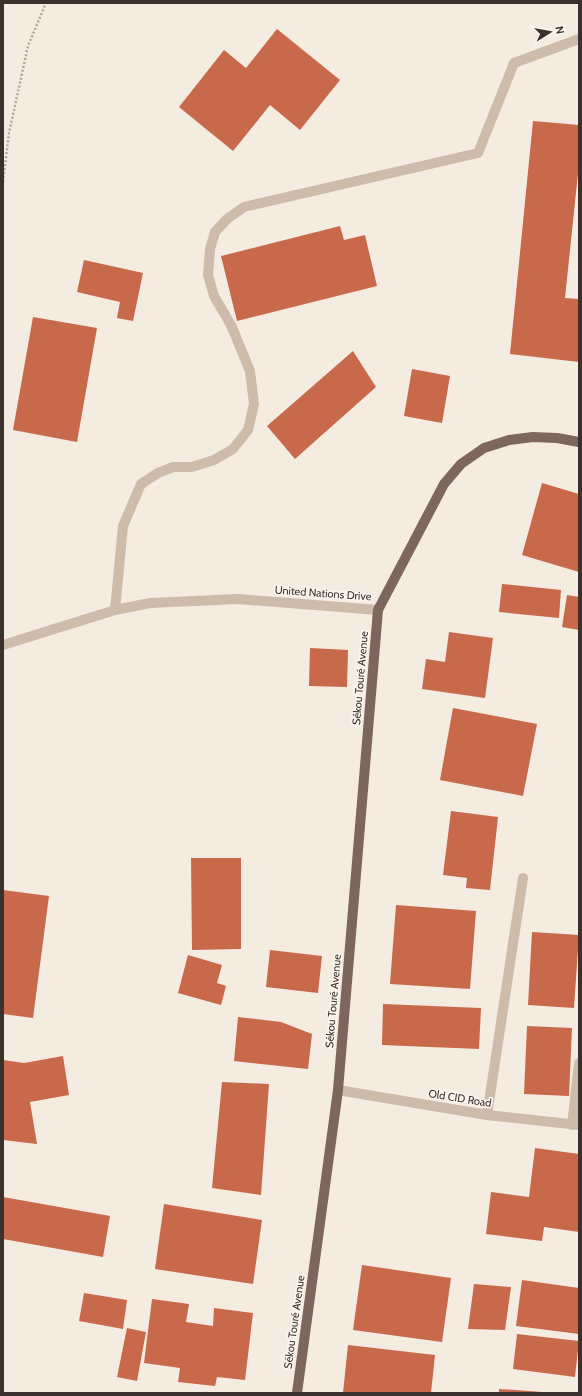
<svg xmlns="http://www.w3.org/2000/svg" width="582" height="1396" viewBox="0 0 582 1396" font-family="Cabin,sans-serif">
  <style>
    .building { fill: #c8694b }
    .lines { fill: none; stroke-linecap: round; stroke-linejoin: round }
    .path { stroke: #b9a596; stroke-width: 2.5; stroke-dasharray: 2 2; stroke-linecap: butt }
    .minor { stroke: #cdbbac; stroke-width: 10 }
    .major { stroke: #7d675c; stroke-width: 10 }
    .labels { text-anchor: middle; stroke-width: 3.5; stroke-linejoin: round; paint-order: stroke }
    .street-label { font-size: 11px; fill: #3b302b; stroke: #fbf5ee }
  </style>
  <rect width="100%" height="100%" fill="#f4ebe1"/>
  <!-- building -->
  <g class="building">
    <path d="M277 29 340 80 300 130 270 105 233 151 179 107 224 50 246 68Z"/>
    <path d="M533 121 579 125V164L565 298 579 299V362L510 354Z"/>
    <path d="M340 226 344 240 365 235 377 286 237 321 221 256Z"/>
    <path d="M84 260 143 273 133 321 117 318 120 302 77 292Z"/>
    <path d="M33 317 97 328 77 442 13 430Z"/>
    <path d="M353 351 376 387 295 459 267 426Z"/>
    <path d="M412 369 450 376 442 423 404 416Z"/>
    <path d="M542 483 579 494V572L522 555Z"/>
    <path d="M502 584 561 590 559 618 499 612Z"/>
    <path d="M567 595 579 597V630L562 627Z"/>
    <path d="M449 632 493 638 485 698 422 689 426 659 445 662Z"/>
    <path d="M310 648 348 650 347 687 309 686Z"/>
    <path d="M453 708 537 724 523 796 440 780Z"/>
    <path d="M451 811 498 817 490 890 466 888 467 878 443 875Z"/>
    <path d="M191 858H241V949L192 950Z"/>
    <path d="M3 890 49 896 33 1018 3 1014Z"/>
    <path d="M396 905 476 911 470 989 390 984Z"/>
    <path d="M532 932 579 935 574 1008 528 1005Z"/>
    <path d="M270 950 322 956 318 993 266 987Z"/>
    <path d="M188 955 222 965 217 983 226 986 221 1005 178 993Z"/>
    <path d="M383 1004 481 1008 479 1049 382 1045Z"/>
    <path d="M238 1017 281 1022 312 1034 308 1069 234 1061Z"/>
    <path d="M527 1026 572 1028 569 1096 524 1094Z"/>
    <path d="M63 1056 69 1095 30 1102 37 1144 3 1140V1060L24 1063Z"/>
    <path d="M222 1082 269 1084 261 1195 212 1188Z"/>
    <path d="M535 1148 579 1154V1232L544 1227 542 1241 486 1234 491 1192 529 1197Z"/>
    <path d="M3 1197 110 1216 103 1257 3 1239Z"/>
    <path d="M164 1204 262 1220 253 1284 155 1269Z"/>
    <path d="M362 1265 451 1278 442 1342 353 1330Z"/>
    <path d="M522 1280 579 1288V1334L516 1326Z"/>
    <path d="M474 1284 511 1287 505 1330 468 1329Z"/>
    <path d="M84 1293 127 1300 123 1329 79 1321Z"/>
    <path d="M152 1299 189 1304 186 1322 213 1326 214 1308 253 1313 245 1380 217 1377 215 1386 178 1382 180 1368 144 1363Z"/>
    <path d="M127 1328 146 1332 137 1381 117 1377Z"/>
    <path d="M517 1334 579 1341 575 1377 513 1369Z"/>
    <path d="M348 1345 435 1355 431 1393H343Z"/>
    <path d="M499 1389 543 1392V1393H499Z"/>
  </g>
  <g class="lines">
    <!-- path -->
    <path class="path" d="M3 182 9 133 28 46 46 3"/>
    <!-- minor -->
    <g class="minor">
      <path d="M115 610 123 526 141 484 158 473 173 467H192L214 460 233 449 248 430 254 404 250 371 231 325 214 296 208 275 210 249 215 232 227 219 244 207 478 153 514 63 579 39"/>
      <path d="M3 645 115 610 150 603 238 599 378 610"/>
      <path d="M338 1090 487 1115 579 1125"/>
      <path d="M487 1115 523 878"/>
      <path d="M572 1125 579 1063"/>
    </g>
    <!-- major -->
    <path class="major" d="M297 1393 338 1090 378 610 444 484 461 464 484 448 509 440 533 437 557 438 579 442"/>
  </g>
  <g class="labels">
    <!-- street labels -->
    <g class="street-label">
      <text transform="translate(323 593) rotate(4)" y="4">United Nations Drive</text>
      <text transform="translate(360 678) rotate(-85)" y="4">Sékou Touré Avenue</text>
      <text transform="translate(333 1001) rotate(-85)" y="4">Sékou Touré Avenue</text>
      <text transform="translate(460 1098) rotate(9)" y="4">Old CID Road</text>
      <text transform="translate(294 1322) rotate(-82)" y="4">Sékou Touré Avenue</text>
    </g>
  </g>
  <!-- border -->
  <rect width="582" height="1396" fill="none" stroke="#3b302b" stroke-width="8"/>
  <!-- north arrow -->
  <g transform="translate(550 32) rotate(79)" stroke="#fbf5ee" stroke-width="3" paint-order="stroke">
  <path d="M0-3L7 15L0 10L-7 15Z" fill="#3b302b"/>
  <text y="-6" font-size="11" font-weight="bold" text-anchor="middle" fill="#3b302b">N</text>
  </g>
</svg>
